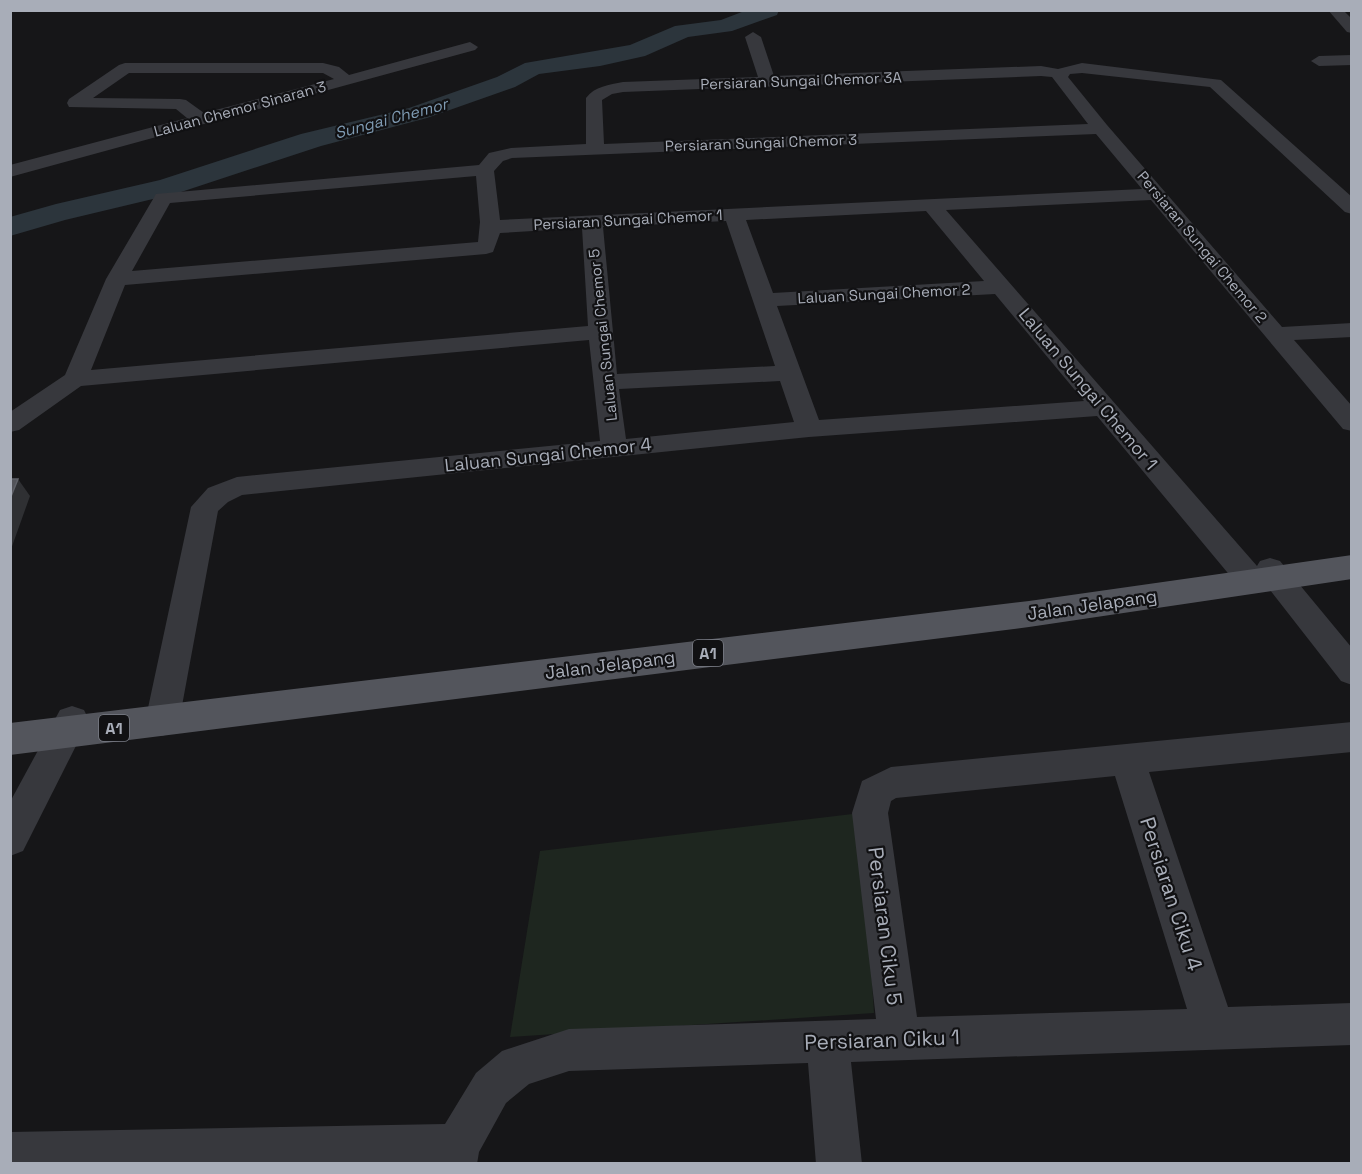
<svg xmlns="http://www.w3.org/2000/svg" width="1362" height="1174" viewBox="0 0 1362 1174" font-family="'Space Grotesk',sans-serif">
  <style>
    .green { fill: #1e261f }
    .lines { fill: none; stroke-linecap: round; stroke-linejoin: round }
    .river { fill: #2c353c; fill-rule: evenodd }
    .minor { fill: #37383d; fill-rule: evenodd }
    .major { fill: #53555c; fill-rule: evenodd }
    .shaded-wall { fill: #2f3033 }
    .building { fill: #525359; stroke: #5f6168; stroke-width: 1.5 }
    .labels { text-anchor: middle; stroke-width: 4.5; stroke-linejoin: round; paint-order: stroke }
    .far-street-label { font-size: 15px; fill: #a8adb8; stroke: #111113 }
    .far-water-label { font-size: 16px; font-style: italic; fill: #7f9bb3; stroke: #111113 }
    .shield { fill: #111113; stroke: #7b7e86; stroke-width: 1.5 }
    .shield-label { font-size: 16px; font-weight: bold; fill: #a8adb8 }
    .street-label { font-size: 18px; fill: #a8adb8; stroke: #111113 }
    .near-street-label { font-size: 21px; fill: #a8adb8; stroke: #111113 }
  </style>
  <rect width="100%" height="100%" fill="#161618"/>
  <!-- green -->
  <path class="green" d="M861 813 874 1013 510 1037 540 851Z"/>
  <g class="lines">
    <!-- river -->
    <path class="river" d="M747 10H779L777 15 732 31 688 37 645 56 600 66 539 74 515 87 427 118 321 146 178 193 65 220 10 236V217L56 204 160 180 301 134 409 108 497 77 525 63 630 45 675 26 721 20Z"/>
    <!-- minor -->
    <g class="minor">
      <path d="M1328 10H1343L1352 19V33L1347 32Z"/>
      <path d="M753 32 761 37 774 76 1041 66 1058 69 1082 63 1221 80 1352 197V214L1345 212 1210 87 1082 73 1070 74 1068 77 1107 125 1282 327 1352 323V337L1294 340 1352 406V431L1343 429 1151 200 946 210 1257 566 1260 561 1270 558 1280 561 1352 648V685L1341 681 1266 585 1264 590 1253 593 1242 590 1097 416 809 437 242 495 228 502 218 511 179 722 174 732 162 736 150 732 145 722 191 507 208 488 237 477 600 441 589 340 81 386 19 430 10 432V412L65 375 106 279 156 194 479 165 489 153 511 148 586 144V98C595 86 609 85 623 82L758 77 745 37ZM1041 76 1052 77 1088 124 604 144 602 100 612 94 623 92ZM1096 134 1142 189 500 220 494 171 503 161 512 158ZM476 176 480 222 478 242 132 271 170 203ZM926 211 984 281 773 293 746 220ZM726 221 775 366 617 374 603 227ZM582 228 588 326 91 370 125 285 486 254 493 252 500 233ZM995 294 1084 401 819 420 777 306ZM780 381 794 422 626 439 619 389Z"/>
      <path d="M470 42 478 47 475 50 10 177V165L187 118 176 109 69 107 67 103 69 99 119 65 125 63H323L339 67 349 75ZM129 73H323L334 79 204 113 186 100 180 99 93 98Z"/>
      <path d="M1352 55V65L1319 66 1311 61 1319 56Z"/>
      <path d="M72 706 84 710 89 720 23 851 10 856V802L60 710Z"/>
      <path d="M1352 722V752L1149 772 1228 1007 1352 1003V1045L851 1062 862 1164H816L808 1063 569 1071 529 1084 506 1103 479 1152 477 1164H10V1132L445 1124 476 1073 502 1051 569 1029 876 1019 852 813 862 781 891 767ZM1115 776 1187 1009 917 1017 888 813 891 801 896 798Z"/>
    </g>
    <!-- major -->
    <path class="major" d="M1352 555V579L1029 627 10 755V723L1029 601Z"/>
  </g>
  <!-- shaded-wall -->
  <path class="shaded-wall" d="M18 479 30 496 10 552V499Z"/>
  <!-- building -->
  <path class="building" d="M10 479H18L10 499Z"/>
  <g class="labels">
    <!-- far-street labels -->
    <g class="far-street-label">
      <text transform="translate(801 81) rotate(-2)" y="5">Persiaran Sungai Chemor 3A</text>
      <text transform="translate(240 109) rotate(-15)" y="5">Laluan Chemor Sinaran 3</text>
      <text transform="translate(761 143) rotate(-2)" y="5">Persiaran Sungai Chemor 3</text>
      <text transform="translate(628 220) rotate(-3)" y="5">Persiaran Sungai Chemor 1</text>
      <text transform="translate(1202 247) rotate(50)" y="5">Persiaran Sungai Chemor 2</text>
      <text transform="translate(884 294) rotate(-3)" y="5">Laluan Sungai Chemor 2</text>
      <text transform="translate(603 335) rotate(-96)" y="5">Laluan Sungai Chemor 5</text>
    </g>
    <!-- far-water labels -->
    <g class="far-water-label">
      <text transform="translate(391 118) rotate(-15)" y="6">Sungai Chemor</text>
    </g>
    <!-- shield labels -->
    <g class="shield">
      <rect x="693" y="640" width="30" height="26" rx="4.5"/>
      <rect x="99" y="715" width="30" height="26" rx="4.5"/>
    </g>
    <g class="shield-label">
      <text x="708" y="659">A1</text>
      <text x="114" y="734">A1</text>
    </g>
    <!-- street labels -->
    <g class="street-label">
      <text transform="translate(1088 389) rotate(50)" y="6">Laluan Sungai Chemor 1</text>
      <text transform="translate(548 455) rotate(-6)" y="6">Laluan Sungai Chemor 4</text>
      <text transform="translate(1092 605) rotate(-8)" y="6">Jalan Jelapang</text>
      <text transform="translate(610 665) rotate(-7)" y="6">Jalan Jelapang</text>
    </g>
    <!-- near-street labels -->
    <g class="near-street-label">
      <text transform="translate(1171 894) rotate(72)" y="7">Persiaran Ciku 4</text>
      <text transform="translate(885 926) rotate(83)" y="7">Persiaran Ciku 5</text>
      <text transform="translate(882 1040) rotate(-2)" y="7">Persiaran Ciku 1</text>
    </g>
  </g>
  <!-- border -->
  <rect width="1362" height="1174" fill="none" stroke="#a8adb8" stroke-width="24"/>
</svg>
